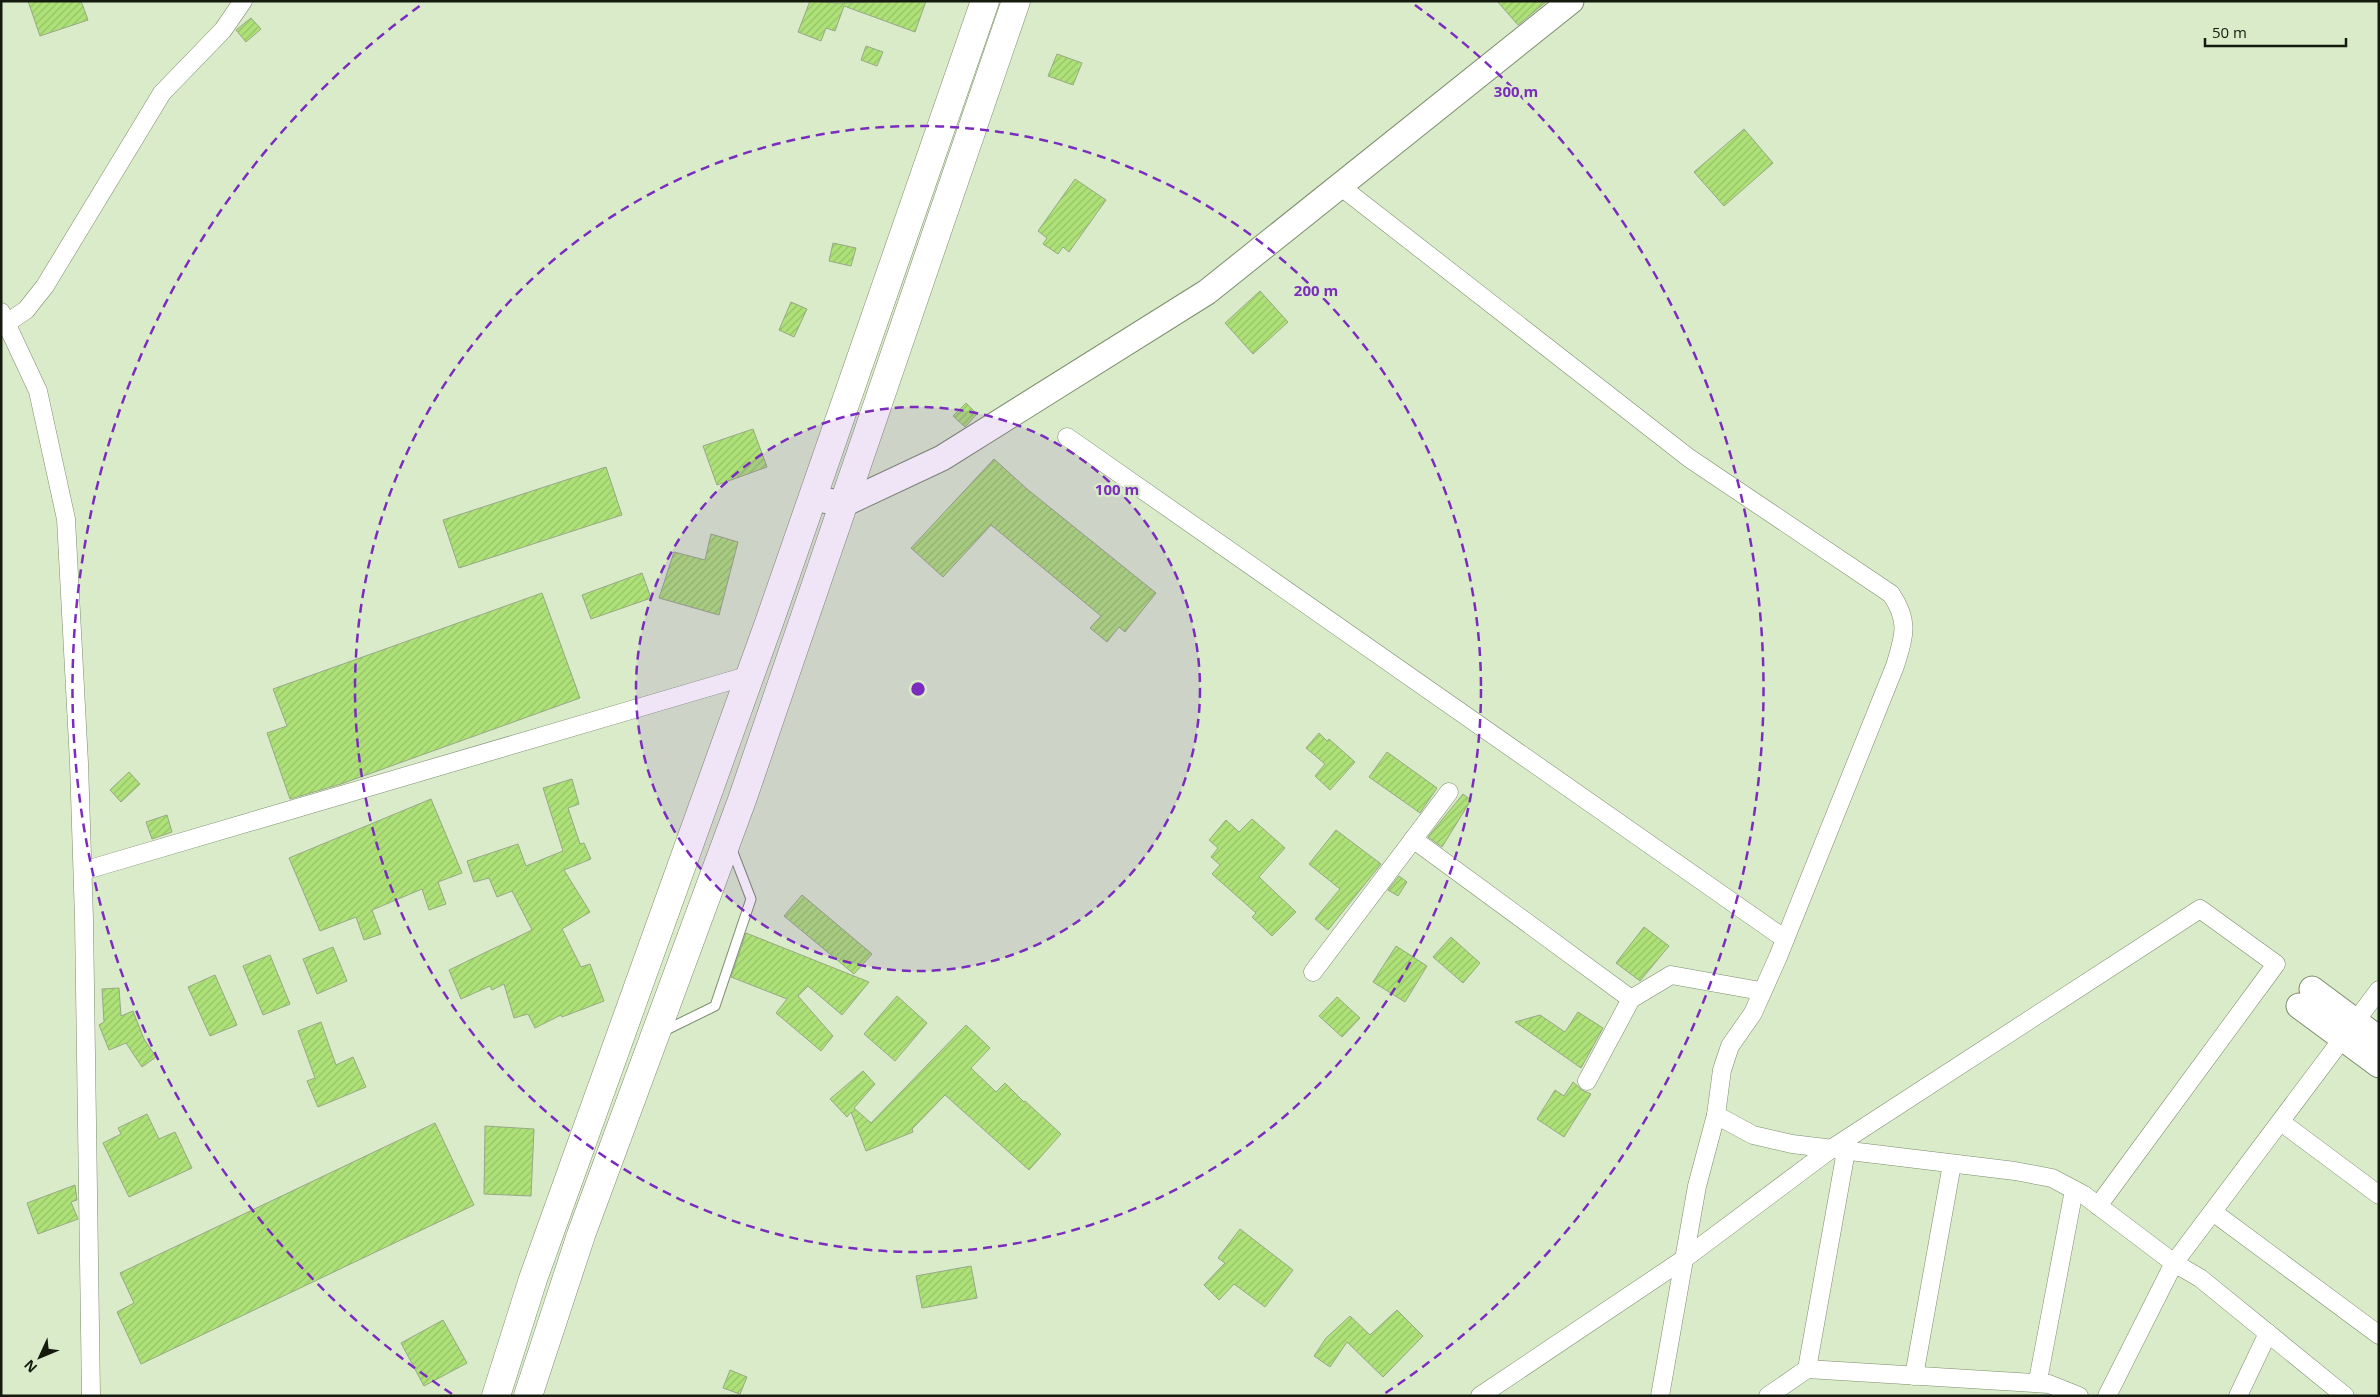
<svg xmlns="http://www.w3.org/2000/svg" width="2380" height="1397" viewBox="0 0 2380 1397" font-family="'Open Sans',sans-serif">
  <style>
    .building { fill: url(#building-hatch); stroke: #97a887 }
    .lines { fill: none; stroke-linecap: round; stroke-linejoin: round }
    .lane-casing { stroke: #7c8d6d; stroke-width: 11 }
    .street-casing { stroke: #7c8d6d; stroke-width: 19 }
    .secondary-casing { stroke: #7c8d6d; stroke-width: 27 }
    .highway-casing { stroke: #7c8d6d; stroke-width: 29 }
    .lane { stroke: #fff; stroke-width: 9 }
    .street { stroke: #fff; stroke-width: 18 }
    .secondary { stroke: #fff; stroke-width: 25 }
    .highway { stroke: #fff; stroke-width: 28 }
    .ring { fill: none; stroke: #7b2cbf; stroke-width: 2.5; stroke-dasharray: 9 6 }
    .centre { fill: #7b2cbf; stroke: #d9ebc8; stroke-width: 2.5 }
    .ring-label { font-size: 15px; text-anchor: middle; font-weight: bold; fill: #7b2cbf; stroke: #d9ebc8; stroke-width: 4.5; stroke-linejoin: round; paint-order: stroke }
  </style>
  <defs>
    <pattern id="building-hatch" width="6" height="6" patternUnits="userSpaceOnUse" patternTransform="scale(1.25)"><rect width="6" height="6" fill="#aee278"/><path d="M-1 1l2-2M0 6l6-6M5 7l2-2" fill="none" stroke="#95c167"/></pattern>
  </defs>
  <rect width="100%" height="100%" fill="#d9ebc8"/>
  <!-- building -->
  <g class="building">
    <path d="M28 1H81L88 20 40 36Z"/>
    <path d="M810 1 837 3 926 1 915 32 844 6 835 31 826 28 821 41 798 32Z"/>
    <path d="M1497 1H1547L1518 25Z"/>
    <path d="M251 18 261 29 246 42 236 30Z"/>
    <path d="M866 46 883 52 877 66 861 60Z"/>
    <path d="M1057 54 1082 63 1073 85 1048 76Z"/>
    <path d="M1744 129 1773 163 1724 206 1694 172Z"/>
    <path d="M1075 179 1106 200 1069 252 1063 247 1058 254 1043 244 1047 238 1038 231Z"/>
    <path d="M833 243 856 248 851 266 829 261Z"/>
    <path d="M1260 291 1288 322 1253 354 1225 323Z"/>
    <path d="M791 302 807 309 794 337 779 330Z"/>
    <path d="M966 403 977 414 965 427 953 416Z"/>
    <path d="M753 429 767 467 717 485 703 446Z"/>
    <path d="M994 459 1027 489 1156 593 1125 632 1119 627 1107 642 1090 628 1101 616 991 525 943 577 911 548Z"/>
    <path d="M606 467 622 515 459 568 443 520Z"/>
    <path d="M711 534 738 542 719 615 659 598 674 552 705 560Z"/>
    <path d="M642 573 651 598 591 619 582 595Z"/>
    <path d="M542 593 580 698 341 784 290 799 267 733 287 726 273 689Z"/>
    <path d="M1319 733 1327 741 1329 739 1355 762 1330 790 1315 776 1325 764 1306 748Z"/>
    <path d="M1387 752 1437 788 1420 813 1369 777Z"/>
    <path d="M129 772 140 784 121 802 110 790Z"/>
    <path d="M572 779 579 804 568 808 580 844 584 843 591 859 564 870 590 912 562 929 581 967 590 964 604 1001 562 1017 561 1015 535 1028 528 1014 514 1018 504 984 492 990 490 986 461 999 449 970 532 930 512 891 497 897 489 878 474 882 467 861 518 844 526 866 563 851 543 788Z"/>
    <path d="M1463 794 1471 800 1442 847 1428 837Z"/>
    <path d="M431 799 462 873 438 882 446 904 429 910 422 889 372 910 381 934 364 940 356 917 320 931 289 858Z"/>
    <path d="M167 815 172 832 152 839 146 822Z"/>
    <path d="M1252 819 1285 848 1259 877 1296 912 1272 936 1252 917 1256 913 1212 874 1220 865 1211 857 1218 848 1209 840 1226 820 1239 832Z"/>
    <path d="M1336 830 1381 864 1328 930 1315 919 1340 889 1309 864Z"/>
    <path d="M1399 876 1407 882 1398 896 1388 890Z"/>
    <path d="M802 895 872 954 854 974 784 916Z"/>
    <path d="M1644 927 1669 946 1640 981 1616 963Z"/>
    <path d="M746 933 869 982 842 1015 808 986 798 996 833 1036 821 1051 776 1013 787 999 731 977Z"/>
    <path d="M1451 937 1480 963 1463 983 1433 957Z"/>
    <path d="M1396 946 1427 966 1405 1002 1373 982Z"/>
    <path d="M333 947 347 981 317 994 303 959Z"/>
    <path d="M270 955 290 1004 263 1015 243 966Z"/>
    <path d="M215 975 237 1025 210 1036 188 987Z"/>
    <path d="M119 988 121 1016 133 1011 144 1039 156 1057 142 1067 126 1043 109 1050 99 1025 104 1022 102 989Z"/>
    <path d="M897 996 927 1023 895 1061 864 1034Z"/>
    <path d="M1337 997 1360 1018 1342 1037 1319 1016Z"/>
    <path d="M1578 1012 1603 1028 1581 1068 1515 1022 1540 1015 1565 1032Z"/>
    <path d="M321 1022 336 1065 353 1057 366 1087 318 1107 307 1081 315 1078 298 1031Z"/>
    <path d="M966 1025 990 1048 971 1068 996 1092 1005 1083 1024 1102 1025 1101 1061 1134 1029 1170 945 1095 912 1129 913 1132 866 1151 851 1112 847 1117 830 1099 863 1071 875 1084 854 1108 871 1123Z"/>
    <path d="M1573 1082 1582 1090 1591 1094 1564 1137 1537 1119 1555 1090 1564 1096Z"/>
    <path d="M147 1114 159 1139 175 1132 192 1168 129 1197 103 1143 121 1134 118 1128Z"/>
    <path d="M435 1123 474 1205 141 1364 117 1312 134 1303 120 1273Z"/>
    <path d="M485 1126 534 1129 531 1196 484 1194Z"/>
    <path d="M75 1185 77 1200 71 1202 78 1219 38 1234 27 1203Z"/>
    <path d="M1240 1229 1293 1270 1265 1307 1234 1284 1219 1300 1204 1285 1225 1263 1218 1258Z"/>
    <path d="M971 1266 977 1298 922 1308 916 1276Z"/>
    <path d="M1397 1310 1423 1336 1383 1377 1347 1342 1330 1367 1314 1356 1326 1338 1350 1316 1370 1335Z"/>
    <path d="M443 1320 467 1363 424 1386 401 1343Z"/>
    <path d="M730 1370 747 1377 740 1394 723 1388Z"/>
  </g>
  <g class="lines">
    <!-- lane casing -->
    <g class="lane-casing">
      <path id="lane" d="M662 1032 715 1006 751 899 731 847"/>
    </g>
    <!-- street casing -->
    <g class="street-casing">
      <g id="street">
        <path d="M1340 186 1689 458 1891 594C1910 622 1904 636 1895 666L1778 957 1753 1013 1730 1046 1722 1070 1716 1115 1697 1186 1660 1396"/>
        <path d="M1 312 38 391 66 519 79 763 84 919 91 1396"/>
        <path d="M1 327 26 310 45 286 162 93 223 30 243 1"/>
        <path d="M1067 437 1785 939"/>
        <path d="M1413 839 1631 999"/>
        <path d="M83 871 750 675"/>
        <path d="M1313 972 1449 792"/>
        <path d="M1587 1081 1631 999 1671 975 1755 990"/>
        <path d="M1716 1115 1753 1135 1792 1144 2015 1171 2052 1178 2084 1195 2174 1263 2200 1278 2345 1396"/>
        <path d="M2281 1122 2379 1195"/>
        <path d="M2213 1212 2379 1335"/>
        <path d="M1807 1369 2049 1384 2079 1396"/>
        <path d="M2039 1375 2074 1190"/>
        <path d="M1914 1376 1952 1164"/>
        <path d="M1480 1396 1684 1259 1831 1149 2200 909 2276 964 2098 1206"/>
        <path d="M1768 1396 1807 1369 1846 1151"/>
        <path d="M2107 1396 2174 1263 2379 990"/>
        <path d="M2238 1396 2268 1333"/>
      </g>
    </g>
    <!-- secondary casing -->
    <g class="secondary-casing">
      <g id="secondary">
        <path d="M813 498 844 504 942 458 1207 292 1571 1"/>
        <path d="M2312 989 2379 1039"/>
        <path d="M2299 1006 2379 1065"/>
      </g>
    </g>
    <!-- highway casing -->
    <g class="highway-casing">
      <g id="highway">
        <path d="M496 1396 533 1279 770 620 985 1"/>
        <path d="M528 1396 581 1235 742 800 1016 1"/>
      </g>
    </g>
    <!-- lane -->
    <use href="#lane" class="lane"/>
    <!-- street -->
    <use href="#street" class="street"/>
    <!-- secondary -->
    <use href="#secondary" class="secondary"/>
    <!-- highway -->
    <use href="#highway" class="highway"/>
  </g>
  <!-- distance rings -->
  <circle cx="918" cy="689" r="282" fill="#7b2cbf" fill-opacity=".12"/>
  <g class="ring">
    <circle cx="918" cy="689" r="282"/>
    <circle cx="918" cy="689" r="563"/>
    <path d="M452 1394A845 845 0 0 1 421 5M1415 5A845 845 0 0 1 1384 1394"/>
  </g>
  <circle cx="918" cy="689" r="8" class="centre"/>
  <g class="ring-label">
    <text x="1516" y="97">300 m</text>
    <text x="1316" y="296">200 m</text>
    <text x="1117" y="495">100 m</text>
  </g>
  <!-- border -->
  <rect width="2380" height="1397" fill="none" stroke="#141a0e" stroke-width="5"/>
  <!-- north arrow -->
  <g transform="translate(40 1357) rotate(226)" stroke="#d9ebc8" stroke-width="4" paint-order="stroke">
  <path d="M0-4L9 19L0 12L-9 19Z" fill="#141a0e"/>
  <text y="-8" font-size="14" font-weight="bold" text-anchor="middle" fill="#141a0e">N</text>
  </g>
  <!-- scale -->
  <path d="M2205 38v8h141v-8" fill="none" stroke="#141a0e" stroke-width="2.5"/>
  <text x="2212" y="38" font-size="15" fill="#141a0e" stroke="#d9ebc8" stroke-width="4" paint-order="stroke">50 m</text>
</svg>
